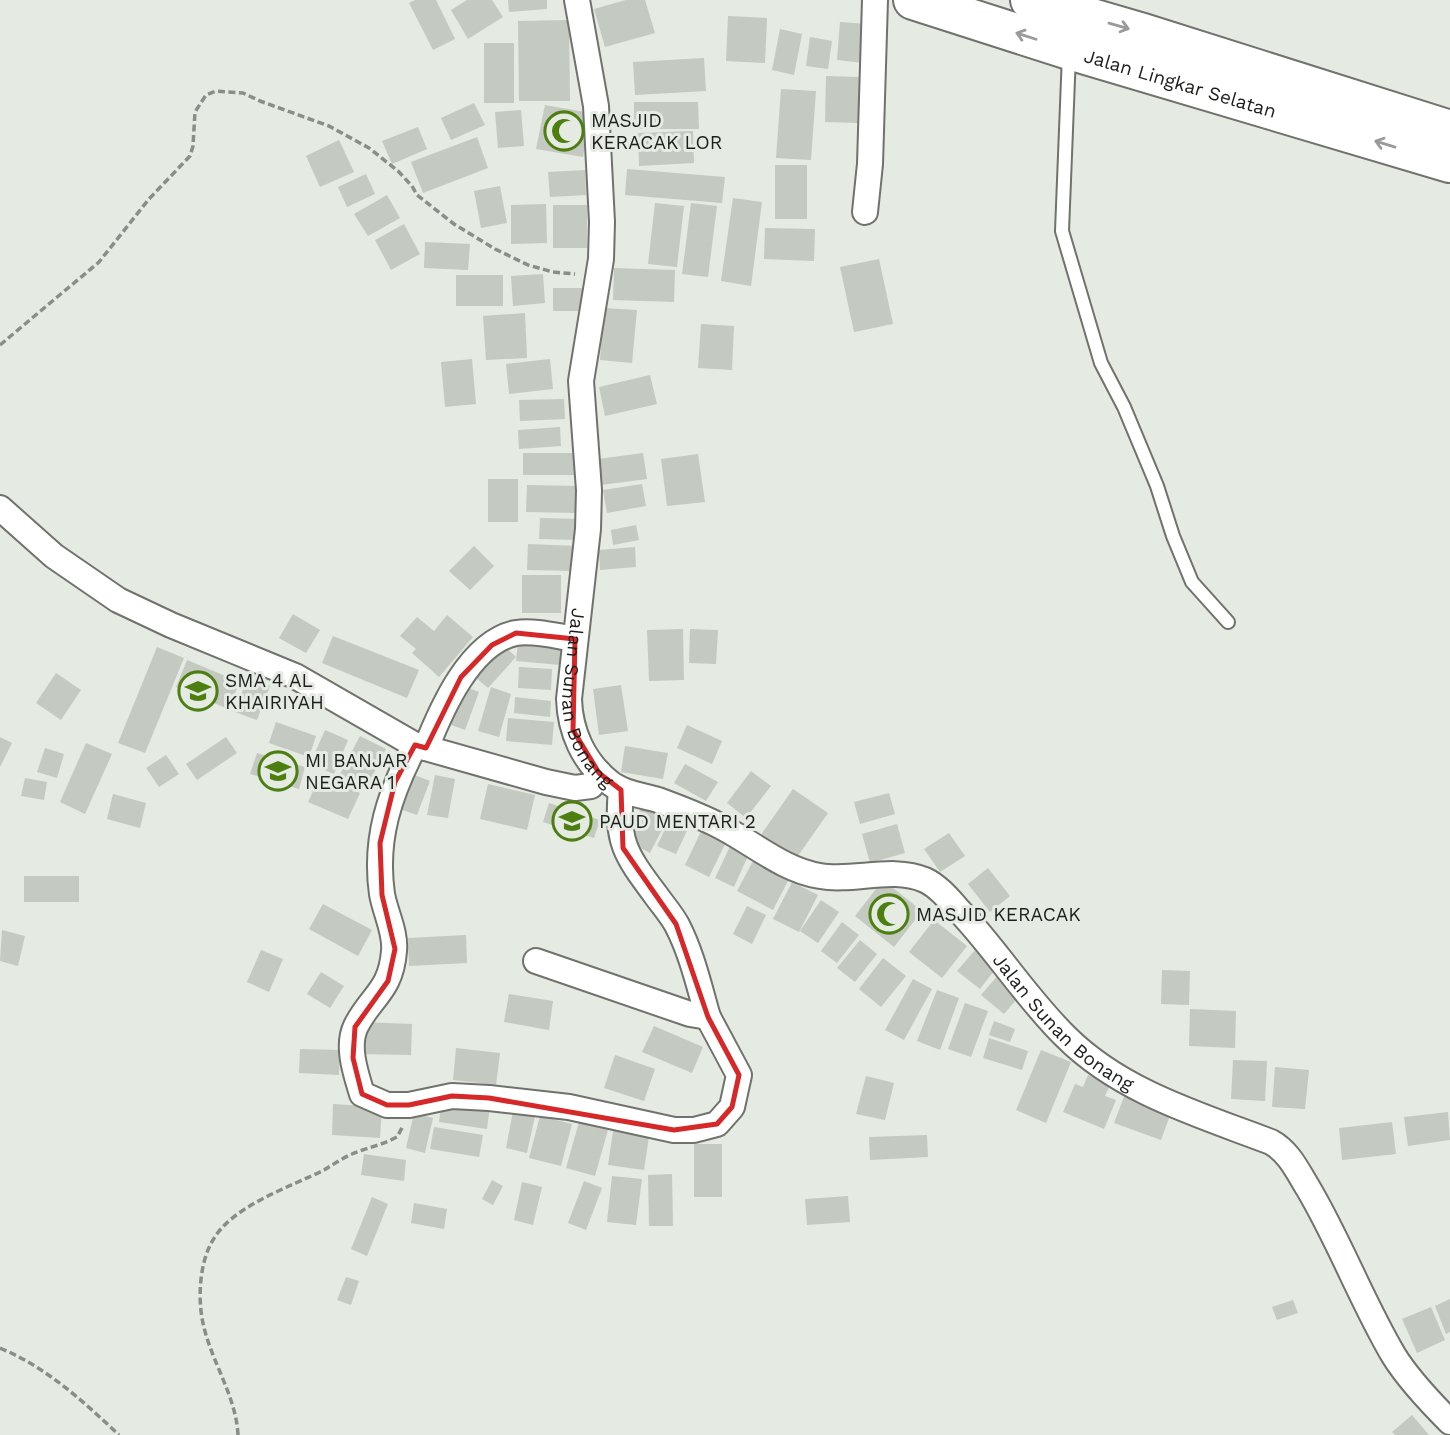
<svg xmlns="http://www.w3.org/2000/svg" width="1450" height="1435" viewBox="0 0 1450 1435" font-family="'Work Sans',sans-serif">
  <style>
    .building { fill: #c4c9c1 }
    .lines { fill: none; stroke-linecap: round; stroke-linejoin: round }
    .service-casing { stroke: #6f736c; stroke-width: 16 }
    .minor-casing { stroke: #6f736c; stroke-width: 28 }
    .trunk-casing { stroke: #6f736c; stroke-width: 42 }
    .path { stroke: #8a8d88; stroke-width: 3.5; stroke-dasharray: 7 3.5; stroke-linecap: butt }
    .service { stroke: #fff; stroke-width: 12 }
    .minor { stroke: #fff; stroke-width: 24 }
    .trunk { stroke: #fff; stroke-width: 38 }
    .oneway { stroke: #999a99 }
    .marked { fill: none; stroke: #d62828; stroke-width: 5; stroke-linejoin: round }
    .labels { text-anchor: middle; stroke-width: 6; stroke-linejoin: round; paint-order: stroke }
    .street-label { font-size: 19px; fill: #1d1f1c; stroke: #e5eae2 }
    .poi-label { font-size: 19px; fill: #1d1f1c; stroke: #e5eae2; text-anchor: start }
  </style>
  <rect width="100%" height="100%" fill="#e5eae2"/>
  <!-- building -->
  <g class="building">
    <path d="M415 0H436L455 39 433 50 409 3Z"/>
    <path d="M467 0H492L503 17 468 39 451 10Z"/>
    <path d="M508 0H547V9L509 12Z"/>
    <path d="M626 0H645L655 33 605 47 594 9Z"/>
    <path d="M728 16 767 18 765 63 726 61Z"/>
    <path d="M569 20 570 101H519L518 21Z"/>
    <path d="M840 22 867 24 864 63 837 60Z"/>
    <path d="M780 29 802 34 794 75 772 70Z"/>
    <path d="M810 37 832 41 828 69 806 66Z"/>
    <rect x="484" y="43" width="30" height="60"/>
    <path d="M704 58 706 91 635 95 633 62Z"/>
    <path d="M826 76 859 77 858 123 825 122Z"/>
    <path d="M781 89 816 91 811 160 776 158Z"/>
    <path d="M634 102H698L699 129H634Z"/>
    <path d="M474 103 485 125 451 140 441 118Z"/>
    <path d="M545 105 591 113 583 157 536 149Z"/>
    <path d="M521 110 524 146 498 148 495 112Z"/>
    <path d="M418 127 427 149 392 164 382 141Z"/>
    <path d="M693 131 694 163 639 166 638 133Z"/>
    <path d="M477 137 488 168 423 193 411 162Z"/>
    <path d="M339 140 354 172 320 187 306 156Z"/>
    <rect x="775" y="165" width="32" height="54"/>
    <path d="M627 169 725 177 722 203 625 195Z"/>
    <path d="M585 170 586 195 550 197 548 172Z"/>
    <path d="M366 174 375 194 347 207 338 187Z"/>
    <path d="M500 186 507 223 481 228 474 191Z"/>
    <path d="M387 195 400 218 368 236 354 214Z"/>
    <path d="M733 198 762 202 751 286 721 281Z"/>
    <path d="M655 203 684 206 677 267 648 264Z"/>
    <path d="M691 203 717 206 708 277 682 274Z"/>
    <path d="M546 204 547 243 511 244V205Z"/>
    <rect x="553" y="205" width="34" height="43"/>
    <path d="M404 224 420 254 391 270 375 240Z"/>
    <path d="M765 228 815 229 814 261 764 259Z"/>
    <path d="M425 242 470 244 468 270 424 268Z"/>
    <path d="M879 259 893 324 854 332 840 267Z"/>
    <path d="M614 268 675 270 674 302 613 300Z"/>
    <path d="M543 274 545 303 513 306 511 276Z"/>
    <rect x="456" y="275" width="47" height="31"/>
    <rect x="553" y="288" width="29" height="23"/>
    <path d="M604 308 637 310 632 363 600 360Z"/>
    <path d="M525 313 527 358 486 360 483 316Z"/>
    <path d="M701 324 734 326 732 370 698 368Z"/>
    <path d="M472 359 476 404 445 407 441 362Z"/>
    <path d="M550 359 553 389 509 394 506 364Z"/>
    <path d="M650 375 657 404 605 416 599 387Z"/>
    <path d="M564 399 565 419 520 421 519 400Z"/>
    <path d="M560 427 561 446 519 449 518 430Z"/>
    <rect x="523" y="453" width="52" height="22"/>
    <path d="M643 453 647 479 601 485 598 459Z"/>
    <path d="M698 454 705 502 667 506 661 459Z"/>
    <rect x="488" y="479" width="30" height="43"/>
    <path d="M642 484 646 506 607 513 603 490Z"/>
    <path d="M527 485 577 486 576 513 526 512Z"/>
    <path d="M540 518 580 519 579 540 539 539Z"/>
    <path d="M636 525 639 540 613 545 611 530Z"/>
    <path d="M528 544 578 546 577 571 527 570Z"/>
    <path d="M474 546 494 566 470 590 449 571Z"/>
    <path d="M635 547 636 567 600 570 599 550Z"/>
    <rect x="522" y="575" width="39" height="38"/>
    <path d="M293 614 320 630 306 653 279 638Z"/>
    <path d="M447 615 473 637 439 677 412 653 416 649 400 636 417 617 434 631Z"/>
    <path d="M683 629 684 680 649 681 647 630Z"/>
    <path d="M690 629 718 630 716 664 689 663Z"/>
    <path d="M333 636 419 670 407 698 322 663Z"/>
    <path d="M518 642 562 645 560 665 516 661Z"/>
    <path d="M503 645 516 657 488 688 475 677Z"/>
    <path d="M157 647 184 658 145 753 118 743Z"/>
    <path d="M187 660 240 682 228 709 176 687Z"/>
    <path d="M519 667 552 669 551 690 518 688Z"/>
    <path d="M56 673 81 690 61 720 36 703Z"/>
    <path d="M247 678 270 686 257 720 235 712Z"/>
    <path d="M461 685 479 692 465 730 446 723Z"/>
    <path d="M621 685 628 731 599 735 593 689Z"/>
    <path d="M491 687 511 694 499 737 478 731Z"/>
    <path d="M515 697 551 701 550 717 514 713Z"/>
    <path d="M508 718 554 722 552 745 506 741Z"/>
    <path d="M276 722 316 736 309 757 269 743Z"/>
    <path d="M687 725 722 741 712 764 677 748Z"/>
    <path d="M325 730 348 740 334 774 310 764Z"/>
    <path d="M360 736 386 749 366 789 339 776Z"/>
    <path d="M0 737 12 743 0 767Z"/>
    <path d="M226 737 237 753 197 780 186 764Z"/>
    <path d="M86 743 112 754 85 814 60 802Z"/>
    <path d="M625 746 668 753 663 779 621 772Z"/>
    <path d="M45 748 64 754 57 778 37 772Z"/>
    <path d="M257 753 305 767 299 789 250 774Z"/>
    <path d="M166 755 179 774 159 787 146 768Z"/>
    <path d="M685 764 718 782 706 801 674 783Z"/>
    <path d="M751 771 771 786 746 818 727 803Z"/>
    <path d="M407 772 430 781 417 815 394 807Z"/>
    <path d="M435 775 455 779 448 818 427 815Z"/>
    <path d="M320 776 360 793 348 819 308 802Z"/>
    <path d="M25 778 47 782 44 800 21 796Z"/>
    <path d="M488 784 535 795 527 830 480 819Z"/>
    <path d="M793 789 828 813 793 863 758 839Z"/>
    <path d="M889 793 895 814 860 824 854 802Z"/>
    <path d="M113 794 146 803 140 828 107 819Z"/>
    <path d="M645 801 670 814 650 853 625 840Z"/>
    <path d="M549 803 600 820 594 838 543 822Z"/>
    <path d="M674 810 693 818 676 854 657 846Z"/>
    <path d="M897 824 905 853 870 863 862 834Z"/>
    <path d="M704 825 729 836 709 877 685 865Z"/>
    <path d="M949 833 965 856 940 872 924 849Z"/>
    <path d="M734 838 752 847 734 887 715 878Z"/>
    <path d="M754 859 790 877 773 910 737 891Z"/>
    <path d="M988 868 1010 896 990 912 968 884Z"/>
    <rect x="24" y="876" width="55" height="26"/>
    <path d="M883 880 922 911 894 947 855 916Z"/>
    <path d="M792 882 818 895 799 932 773 919Z"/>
    <path d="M821 900 839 912 818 943 800 931Z"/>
    <path d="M323 904 372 930 358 956 309 929Z"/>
    <path d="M747 906 766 915 752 944 733 934Z"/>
    <path d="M934 920 967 946 942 978 909 952Z"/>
    <path d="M842 922 859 935 837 963 821 951Z"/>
    <path d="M2 930 25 936 18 966 0 961Z"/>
    <path d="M466 935 467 963 409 966 408 938Z"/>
    <path d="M860 940 877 954 855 982 837 968Z"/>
    <path d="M261 950 283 959 269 992 247 982Z"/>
    <path d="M975 950 997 967 980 989 957 971Z"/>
    <path d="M883 958 906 976 881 1007 859 989Z"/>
    <path d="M1162 970 1190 971 1189 1005 1161 1004Z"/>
    <path d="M321 972 344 986 330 1008 307 994Z"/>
    <path d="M999 974 1022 993 1004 1014 981 995Z"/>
    <path d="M913 979 932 989 904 1040 885 1030Z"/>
    <path d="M937 990 959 998 940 1050 917 1041Z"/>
    <path d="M509 994 553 1001 549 1030 504 1022Z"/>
    <path d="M965 1003 988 1011 971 1057 948 1049Z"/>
    <path d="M1190 1009 1236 1011 1235 1048 1189 1046Z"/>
    <path d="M994 1021 1015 1029 1010 1042 989 1035Z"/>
    <path d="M361 1022 412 1024 411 1055 360 1054Z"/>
    <path d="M654 1026 703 1047 692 1073 642 1052Z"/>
    <path d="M989 1038 1028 1051 1022 1070 983 1058Z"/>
    <path d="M456 1048 500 1053 496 1085 453 1080Z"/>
    <path d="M300 1049 340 1050 339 1075 299 1073Z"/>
    <path d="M1041 1050 1071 1062 1046 1123 1016 1110Z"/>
    <path d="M615 1055 655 1069 644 1101 604 1088Z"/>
    <path d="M1233 1060 1267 1061 1265 1101 1231 1099Z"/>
    <path d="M1275 1067 1309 1070 1305 1109 1272 1107Z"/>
    <path d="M1088 1075 1110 1085 1105 1096 1116 1100 1104 1129 1063 1112 1075 1084 1083 1087Z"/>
    <path d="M866 1076 894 1083 885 1120 856 1114Z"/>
    <path d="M1125 1094 1172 1110 1161 1140 1114 1123Z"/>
    <path d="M442 1099 490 1106 487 1129 439 1122Z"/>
    <path d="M333 1104 382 1107 380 1138 332 1135Z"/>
    <path d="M513 1111 535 1116 527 1153 506 1148Z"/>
    <path d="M1448 1112 1450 1140 1408 1146 1404 1117Z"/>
    <path d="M414 1113 433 1118 425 1153 406 1148Z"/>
    <path d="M540 1116 572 1124 561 1166 529 1158Z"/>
    <path d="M579 1122 608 1130 595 1176 566 1168Z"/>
    <path d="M1392 1122 1396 1154 1342 1160 1339 1128Z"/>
    <path d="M614 1125 650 1130 644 1170 608 1165Z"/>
    <path d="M434 1127 483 1135 479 1157 430 1149Z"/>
    <path d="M927 1135 928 1157 870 1160 869 1137Z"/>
    <rect x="694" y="1144" width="28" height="53"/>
    <path d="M364 1154 406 1160 404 1181 361 1175Z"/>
    <path d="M672 1174 673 1226H649L648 1175Z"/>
    <path d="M612 1176 642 1179 636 1225 607 1222Z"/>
    <path d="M492 1180 503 1186 493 1205 482 1199Z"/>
    <path d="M584 1181 602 1188 586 1230 568 1223Z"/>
    <path d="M522 1182 542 1187 533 1225 514 1220Z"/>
    <path d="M848 1196 850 1222 807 1225 805 1199Z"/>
    <path d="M372 1197 388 1204 367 1256 351 1249Z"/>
    <path d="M414 1203 447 1209 444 1229 411 1223Z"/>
    <path d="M346 1277 359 1281 351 1305 337 1300Z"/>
    <path d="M1450 1299V1332L1446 1334 1435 1306Z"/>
    <path d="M1293 1300 1298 1313 1277 1320 1272 1307Z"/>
    <path d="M1431 1307 1445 1340 1417 1353 1402 1319Z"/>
    <path d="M1412 1415 1429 1435H1395L1392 1432Z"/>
  </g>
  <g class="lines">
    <!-- service casing -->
    <g class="service-casing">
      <path id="service" d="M1069 54 1062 231 1101 363 1124 407 1157 486 1173 536 1192 582 1228 622"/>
    </g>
    <!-- minor casing -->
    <g class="minor-casing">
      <g id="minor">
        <path id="s1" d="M577 0 596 106 602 222 601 259 581 381 589 490 588 529 569 699C570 731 583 761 609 782 622 793 641 795 658 800 677 807 698 815 716 824 751 841 782 870 820 876 854 882 892 866 925 880 940 887 952 903 964 916 999 954 1028 1000 1066 1037 1121 1092 1200 1115 1271 1142 1289 1152 1297 1170 1308 1188 1340 1242 1362 1302 1394 1356 1409 1380 1430 1402 1450 1422"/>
        <path d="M865 212 870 164 875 0"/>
        <path d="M0 508 54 556 118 600 171 625 295 676 415 745 546 782 575 788 591 786 599 773"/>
        <path d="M415 745C390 793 374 838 382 894 385 912 396 932 394 951 391 991 371 996 356 1026 346 1046 356 1074 362 1094L387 1105H409L452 1096 489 1098 569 1107 674 1130H694L717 1124 732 1107 739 1075 708 1017"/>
        <path d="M426 748C441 710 470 642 516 633 534 630 556 636 575 639"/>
        <path d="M536 961 690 1014 708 1017C699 986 692 954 677 925 671 914 662 904 655 894 625 854 616 841 621 790"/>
      </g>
    </g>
    <!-- trunk casing -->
    <g class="trunk-casing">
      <g id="trunk">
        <path id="s2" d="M913 0 1069 50 1450 163"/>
        <path d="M1030 0 1143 33 1450 130"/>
      </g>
    </g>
    <!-- path -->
    <g class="path">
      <path d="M0 345 99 262 149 199 190 156 193 146 195 112 206 95 216 91 243 93 260 101 329 126 369 148 398 171 412 186 417 195 454 224 495 249 528 265 553 272 575 274"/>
      <path d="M0 1348C46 1367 83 1401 119 1435"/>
      <path d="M238 1435C236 1394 209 1359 202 1318 198 1295 200 1261 213 1240 232 1206 290 1187 324 1170 333 1165 342 1158 352 1154 366 1148 382 1145 397 1137L403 1126"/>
    </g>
    <!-- service -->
    <use href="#service" class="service"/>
    <!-- minor -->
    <use href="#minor" class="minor"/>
    <!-- trunk -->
    <use href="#trunk" class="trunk"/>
  </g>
  <!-- one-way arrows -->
  <defs><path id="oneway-shaft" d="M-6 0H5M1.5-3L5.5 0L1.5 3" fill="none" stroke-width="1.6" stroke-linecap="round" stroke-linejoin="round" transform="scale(1.75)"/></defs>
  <g class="oneway">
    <use href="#oneway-shaft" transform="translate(1119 26) rotate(16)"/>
    <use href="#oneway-shaft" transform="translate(1026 36) rotate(-162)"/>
    <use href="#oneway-shaft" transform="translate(1385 144) rotate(-163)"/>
  </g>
  <!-- marked area -->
  <path class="marked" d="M516 633 575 639 573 730 599 773 621 790 623 848 676 924 708 1017 739 1075 732 1107 717 1124 674 1130 489 1098 452 1096 409 1105H387L362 1094 353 1058 355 1027 388 981 395 949 382 895 380 843 395 782 415 745 426 748 461 677 492 645Z"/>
  <!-- icons -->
  <defs>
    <g id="mosque-ring" transform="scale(2.0125)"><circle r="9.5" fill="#e5eae2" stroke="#4c7f10" stroke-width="1.5"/><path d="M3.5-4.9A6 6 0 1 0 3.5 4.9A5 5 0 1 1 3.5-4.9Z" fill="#4c7f10"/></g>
    <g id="school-ring" transform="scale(2.0125)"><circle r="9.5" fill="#e5eae2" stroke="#4c7f10" stroke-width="1.5"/><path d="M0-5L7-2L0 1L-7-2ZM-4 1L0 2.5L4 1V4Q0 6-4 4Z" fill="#4c7f10"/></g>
  </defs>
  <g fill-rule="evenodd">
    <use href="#mosque-ring" x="564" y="131"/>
    <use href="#school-ring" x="198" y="691"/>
    <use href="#school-ring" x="278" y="771"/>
    <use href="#school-ring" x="572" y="821"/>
    <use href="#mosque-ring" x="889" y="914"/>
  </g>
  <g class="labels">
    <!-- street labels -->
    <g class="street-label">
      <text dy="7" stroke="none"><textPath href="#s2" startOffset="280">Jalan Lingkar Selatan</textPath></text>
      <text dy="7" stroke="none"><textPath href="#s1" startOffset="707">Jalan Sunan Bonang</textPath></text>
      <text dy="7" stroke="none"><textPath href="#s1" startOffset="1337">Jalan Sunan Bonang</textPath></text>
    </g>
    <!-- poi labels -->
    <g class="poi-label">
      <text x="591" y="127">MASJID<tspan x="591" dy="22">KERACAK LOR</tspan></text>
      <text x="225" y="687">SMA 4 AL<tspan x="225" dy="22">KHAIRIYAH</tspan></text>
      <text x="305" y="767">MI BANJAR<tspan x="305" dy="22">NEGARA 1</tspan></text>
      <text x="599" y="828">PAUD MENTARI 2</text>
      <text x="916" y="921">MASJID KERACAK</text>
    </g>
  </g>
</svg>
